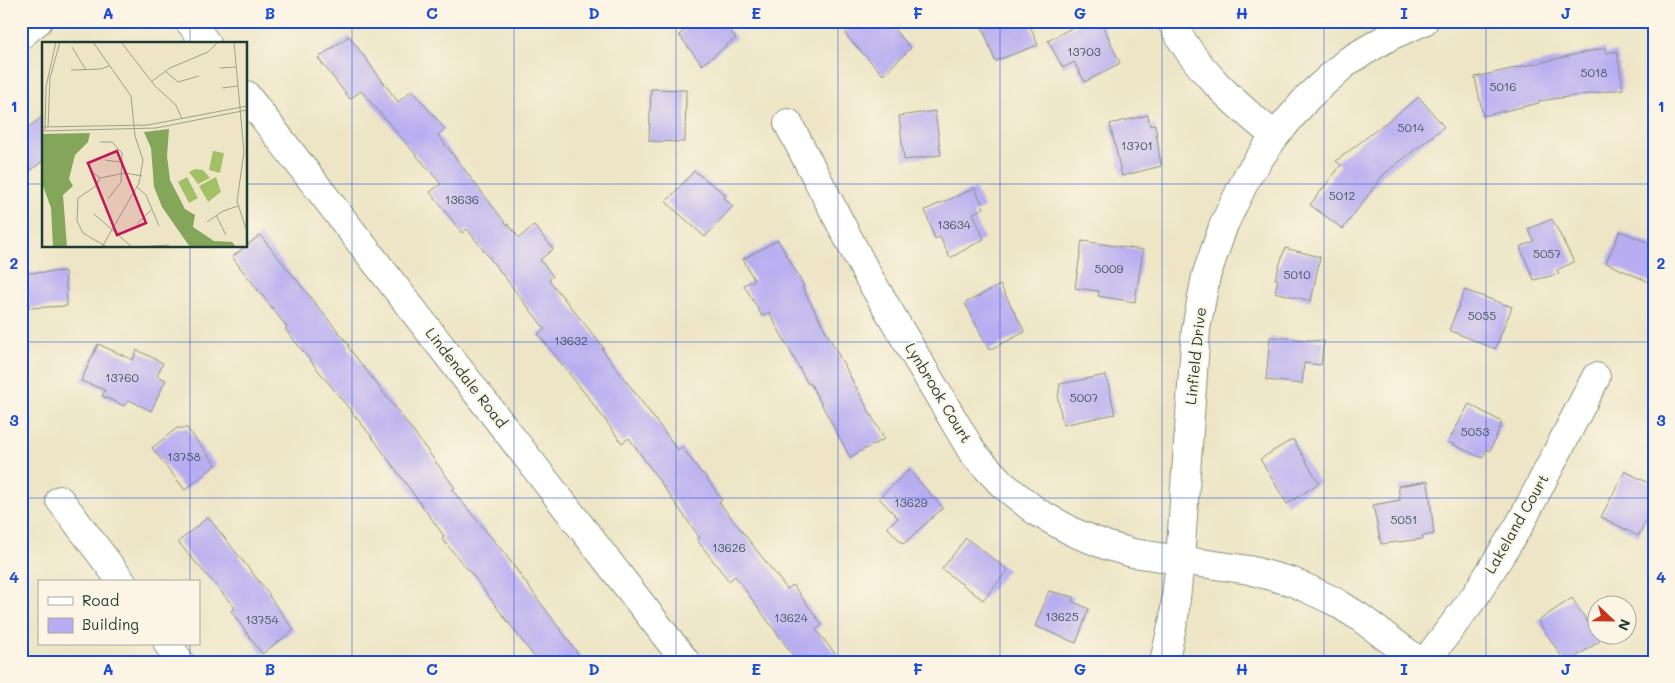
<svg xmlns="http://www.w3.org/2000/svg" width="1675" height="683" viewBox="0 0 1675 683" font-family="Mali,sans-serif">
  <style>
    .building { fill: #b8adf1 }
    .lines { fill: none; stroke-linecap: round; stroke-linejoin: round }
    .minor-casing { stroke: #86917c; stroke-width: 30 }
    .minor { stroke: #fff; stroke-width: 28 }
    .grid { fill: none; stroke: #1d4ed8; stroke-width: 1; stroke-opacity: 0.55 }
    .labels { text-anchor: middle; stroke-width: 4.5; stroke-linejoin: round; paint-order: stroke }
    .number-label { font-size: 12px; fill: #455963 }
    .street-label { font-size: 15px; fill: #1f3d34; stroke: #fcf5e5 }
    .inset-road { fill: none; stroke: #9ba28b; stroke-width: 1 }
    .view { fill: #c2185b; fill-opacity: 0.15; stroke: #c2185b; stroke-width: 2.5 }
    .inset-edge { fill: none; stroke: #1f3d34; stroke-width: 2.5 }
    .neatline { fill: none; stroke: #1d4ed8; stroke-width: 2 }
    .grid-label { font-size: 16px; text-anchor: middle; font-weight: bold; fill: #1d4ed8 }
  </style>
  <rect width="100%" height="100%" fill="#fcf5e5"/>
  <filter id="ink" filterUnits="userSpaceOnUse"><feTurbulence type="fractalNoise" baseFrequency=".02" numOctaves="2"/><feDisplacementMap in="SourceGraphic" scale="10" xChannelSelector="R" yChannelSelector="G"/><feConvolveMatrix kernelMatrix="1 2 1 2 8 2 1 2 1" color-interpolation-filters="sRGB"/></filter>
  <filter id="wash" filterUnits="userSpaceOnUse"><feTurbulence type="fractalNoise" baseFrequency=".0096" numOctaves="4" result="noise"/><feDisplacementMap in="SourceGraphic" scale="20" xChannelSelector="R" yChannelSelector="G"/><feGaussianBlur stdDeviation="1.12" result="paint"/><feColorMatrix in="noise" values="0 0 0 0 0 0 0 0 0 0 0 0 0 0 0 0 0 1.4 0 .05"/><feComposite in="paint" operator="in"/></filter>
  <g filter="url(#wash)">
    <rect width="100%" height="100%" fill="#ede5c5"/>
    <g id="blocks">
      <!-- building -->
      <g class="building">
        <path d="M697 21H722L736 38 702 65 679 35Z"/>
        <path d="M858 21H887L911 48 883 75 845 34Z"/>
        <path d="M980 21H1028L1038 45 995 61Z"/>
        <path d="M1084 21H1101L1120 63 1085 82 1074 62 1063 68 1048 41Z"/>
        <path d="M349 36 398 102 412 90 445 129 438 135 507 225 508 224 519 238 534 225 553 249 540 260 553 276 549 280 604 348 602 349 678 450 682 447 702 474 703 473 722 500 719 502 787 589 793 585 822 625 816 630 842 662H798L735 576 729 581 697 540 700 538 629 438 622 443 591 401 538 334 545 329 467 229 462 233 430 192 441 184 361 91 350 99 318 58Z"/>
        <path d="M1605 48 1606 53 1617 51 1623 89 1539 101V103L1483 116 1475 77Z"/>
        <path d="M651 89 686 90 685 142 649 141Z"/>
        <path d="M1419 97 1444 127 1384 174 1343 229 1310 205 1341 165 1336 161Z"/>
        <path d="M935 111 941 155 904 160 899 116Z"/>
        <path d="M44 115V160L21 178V133Z"/>
        <path d="M1148 115 1150 126 1155 124 1161 166 1122 176 1110 124Z"/>
        <path d="M694 171 726 195 724 198 733 206 705 237 666 202Z"/>
        <path d="M975 188 984 208 973 213 984 239 950 258 940 237 935 239 925 210Z"/>
        <path d="M1552 219 1574 262 1557 270 1559 274 1534 280 1520 247 1534 241 1528 229Z"/>
        <path d="M1620 231 1654 245V284L1606 263Z"/>
        <path d="M260 235 349 345 348 347 401 415 455 488 452 490 505 554 584 662H538L475 578 442 539 444 536 372 437 285 329 287 327 232 257Z"/>
        <path d="M778 240 804 286 802 287 884 439 850 457 810 383 808 384 769 312 762 316 744 285 754 280 743 259Z"/>
        <path d="M1082 241 1143 250 1135 302 1098 296 1099 291 1075 288Z"/>
        <path d="M1285 248 1320 257 1311 301 1275 292 1278 279H1275Z"/>
        <path d="M65 271 67 306 29 308 27 273Z"/>
        <path d="M1000 285 1025 332 989 350 965 303Z"/>
        <path d="M1465 290 1512 307 1495 349 1449 330Z"/>
        <path d="M1270 337 1324 341 1321 365 1304 363 1302 384 1266 380Z"/>
        <path d="M98 344 133 360 137 350 163 363 157 376 166 380 151 411 129 400 124 406 102 396 105 390 81 381Z"/>
        <path d="M1106 375 1115 414 1063 425 1058 399 1060 384Z"/>
        <path d="M1469 404 1502 422 1490 451 1487 449 1482 458 1448 442Z"/>
        <path d="M177 428H187L216 465 185 490 152 448Z"/>
        <path d="M1293 439 1319 483 1287 504 1260 459Z"/>
        <path d="M909 470 943 508 903 544 887 527 898 518 879 498Z"/>
        <path d="M1625 471 1654 486V506L1638 536 1601 517Z"/>
        <path d="M1428 481 1434 534 1422 536 1423 539 1381 544 1373 505 1400 500 1398 486Z"/>
        <path d="M208 517 270 595 269 596 294 630 262 654 231 611 235 608 178 542Z"/>
        <path d="M966 538 1008 570 983 600 942 569Z"/>
        <path d="M1049 591 1074 597 1072 601 1089 609 1076 643 1035 626Z"/>
        <path d="M1572 598 1600 641 1568 662H1565L1538 621Z"/>
      </g>
    </g>
  </g>
  <g filter="url(#ink)">
    <use href="#blocks" fill-opacity="0" stroke="#86917c" stroke-width="1"/>
    <g class="lines">
      <!-- minor casing -->
      <g class="minor-casing">
        <g id="minor">
          <path d="M189 21 207 44"/>
          <path d="M1171 21C1194 68 1235 104 1275 136"/>
          <path d="M21 35 38 21"/>
          <path d="M246 95 686 662"/>
          <path d="M788 123 868 276 973 453 1003 485 1037 512 1075 533 1108 546 1133 553 1249 570 1293 582 1334 601 1358 616 1420 662"/>
          <path d="M60 500 122 582"/>
          <path d="M168 644 180 662"/>
          <path d="M1164 662 1174 618 1180 560 1196 329 1206 276 1224 224 1248 175 1275 136 1308 97 1348 61 1390 36 1424 21"/>
          <path d="M1425 662 1475 596 1520 524 1596 377"/>
        </g>
      </g>
      <!-- minor -->
      <use href="#minor" class="minor"/>
    </g>
  </g>
  <!-- grid -->
  <path class="grid" d="M190 21V44M352 21V662M514 21V662M676 21V662M838 21V662M1000 21V662M1162 21V662M1324 21V662M1486 21V662M21 184H44M246 184H1654M190 246V582M21 342H1654M21 498H1654M190 644V662"/>
  <g class="labels">
    <!-- number labels -->
    <g class="number-label">
      <text x="1084" y="56">13703</text>
      <text x="1594" y="77">5018</text>
      <text x="1503" y="91">5016</text>
      <text x="1411" y="132">5014</text>
      <text x="1137" y="150">13701</text>
      <text x="1342" y="200">5012</text>
      <text x="462" y="204">13636</text>
      <text x="954" y="229">13634</text>
      <text x="1547" y="258">5057</text>
      <text x="1109" y="273">5009</text>
      <text x="1297" y="279">5010</text>
      <text x="1482" y="320">5055</text>
      <text x="571" y="345">13632</text>
      <text x="122" y="382">13760</text>
      <text x="1084" y="402">5007</text>
      <text x="1475" y="436">5053</text>
      <text x="184" y="461">13758</text>
      <text x="911" y="507">13629</text>
      <text x="1404" y="524">5051</text>
      <text x="729" y="552">13626</text>
      <text x="1062" y="621">13625</text>
      <text x="791" y="622">13624</text>
      <text x="262" y="624">13754</text>
    </g>
    <!-- street labels -->
    <g class="street-label">
      <text transform="translate(1196 356) rotate(-84)" y="5">Linfield Drive</text>
      <text transform="translate(466 378) rotate(52)" y="5">Lindendale Road</text>
      <text transform="translate(938 393) rotate(59)" y="5">Lynbrook Court</text>
      <text transform="translate(1517 524) rotate(-60)" y="5">Lakeland Court</text>
    </g>
  </g>
  <!-- overview -->
  <g transform="translate(42 42)">
    <rect width="205" height="205" fill="#ede5c5"/>
    <path d="M171 109 182 111 178 131 167 128ZM153 127 161 128 168 136 156 142 147 130ZM145 135 156 156 147 161 136 140ZM174 135 179 150 166 160 157 144Z" fill="#a4c066"/>
    <path d="M127 87 125 114 128 138 143 167 153 173 151 185 172 199 190 200 194 205H148L120 165 112 145 109 106 102 90ZM48 91 46 100 33 113 27 137 31 144 21 153 25 205H11L9 166 0 141V92Z" fill="#83a65b"/>
    <path class="inset-road" d="M51 0 89 54 93 94 101 118 97 141 60 205M79 0 113 44 134 63 140 77M192 0 202 110 195 159 205 190M30 5 44 28M178 26 194 25M29 28 59 27 67 24M123 29 136 40 157 34M110 39 128 26 166 10 176 0M180 46 196 44M0 85 106 83 205 64M6 85 8 36 18 0M3 88 4 45 14 0M0 89 114 86 205 68M58 100H70L80 111 79 140 66 157M63 118 78 120M44 120 50 130 58 136 83 131 100 134M58 136 54 144 36 156 35 179 41 191 65 205M95 145 104 153 117 184M52 172 90 205M174 173 184 193M165 180 181 169 196 164M95 182 110 167M97 205 127 203"/>
    <path class="view" d="M75 109 104 181 75 193 46 121Z"/>
    <rect width="205" height="205" class="inset-edge"/>
  </g>
  <!-- margin -->
  <rect width="1675" height="683" fill="none" stroke="#fcf5e5" stroke-width="55"/>
  <!-- legend -->
  <rect x="38" y="580" width="162" height="65" fill="#fcf5e5" stroke="#a4ab9e"/>
  <rect x="48" y="597" width="25" height="8" fill="#ffffff" stroke="#a4ab9e"/>
  <text x="82" y="606" font-size="15" fill="#1f3d34">Road</text>
  <rect x="48" y="618" width="25" height="15" fill="#b8adf1" stroke="#a4ab9e"/>
  <text x="82" y="630" font-size="15" fill="#1f3d34">Building</text>
  <!-- north arrow -->
  <g transform="translate(1612 620) rotate(112)"><circle r="24" fill="#fcf5e5" stroke="#a4ab9e"/>
  <path d="M0-4L9 19L0 12L-9 19Z" fill="#c8321e"/>
  <text y="-8" font-size="14" font-weight="bold" text-anchor="middle" fill="#1f3d34">N</text>
  </g>
  <rect x="28" y="28" width="1620" height="628" class="neatline"/>
  <g class="grid-label">
    <text x="108" y="19">A</text>
    <text x="270" y="19">B</text>
    <text x="432" y="19">C</text>
    <text x="594" y="19">D</text>
    <text x="756" y="19">E</text>
    <text x="918" y="19">F</text>
    <text x="1080" y="19">G</text>
    <text x="1242" y="19">H</text>
    <text x="1404" y="19">I</text>
    <text x="1566" y="19">J</text>
    <text x="14" y="112">1</text>
    <text x="1661" y="112">1</text>
    <text x="14" y="269">2</text>
    <text x="1661" y="269">2</text>
    <text x="14" y="426">3</text>
    <text x="1661" y="426">3</text>
    <text x="14" y="583">4</text>
    <text x="1661" y="583">4</text>
    <text x="108" y="675">A</text>
    <text x="270" y="675">B</text>
    <text x="432" y="675">C</text>
    <text x="594" y="675">D</text>
    <text x="756" y="675">E</text>
    <text x="918" y="675">F</text>
    <text x="1080" y="675">G</text>
    <text x="1242" y="675">H</text>
    <text x="1404" y="675">I</text>
    <text x="1566" y="675">J</text>
  </g>
</svg>
